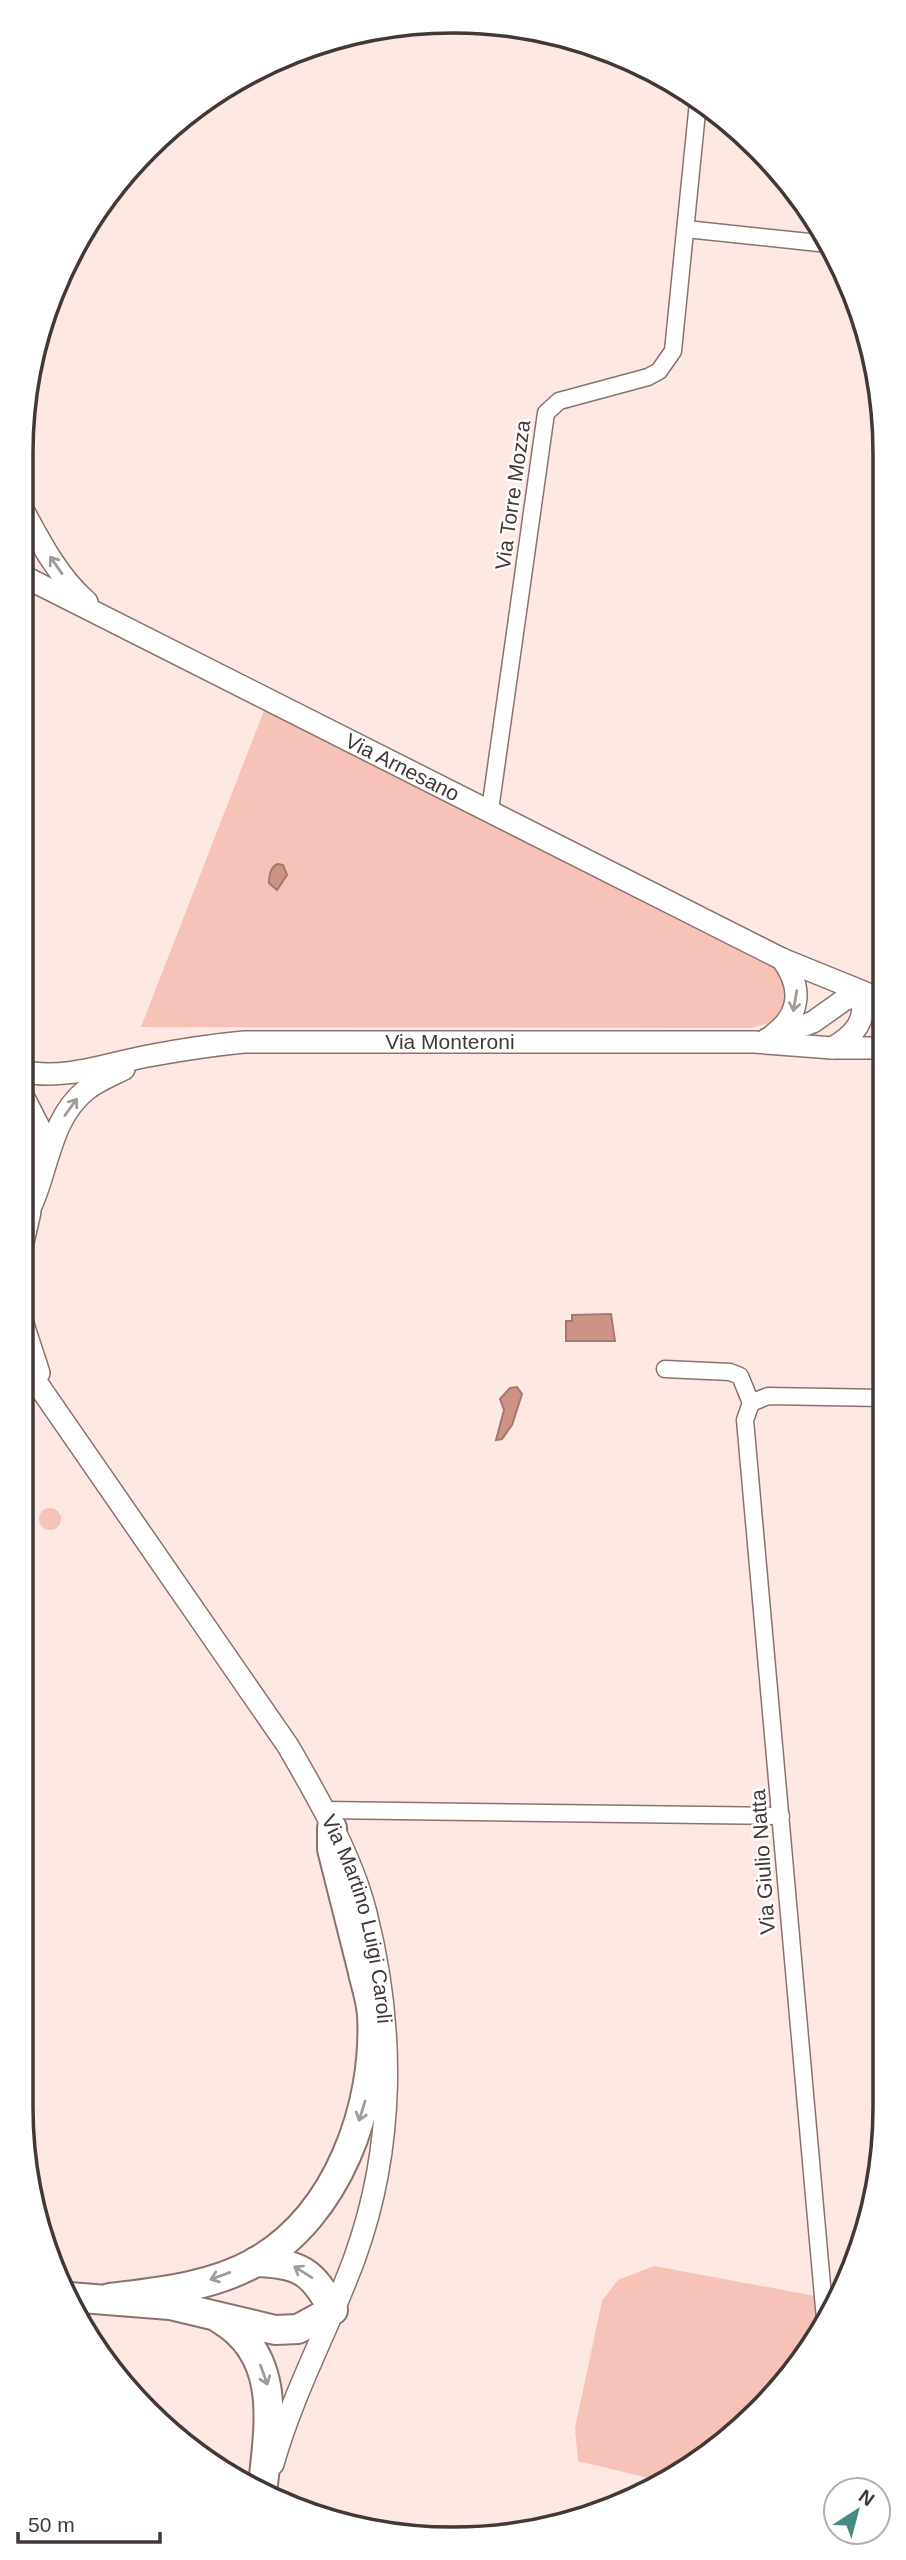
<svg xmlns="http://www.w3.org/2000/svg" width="906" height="2560" viewBox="0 0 906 2560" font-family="Arial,sans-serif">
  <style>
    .green { fill: #f7c2b7 }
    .water { fill: #ce9386; stroke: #a4786e; stroke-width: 2 }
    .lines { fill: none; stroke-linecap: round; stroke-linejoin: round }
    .street-casing { stroke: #8a736e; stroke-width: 19 }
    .secondary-casing { stroke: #8a736e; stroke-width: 24 }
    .highway-casing { stroke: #8a736e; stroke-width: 32 }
    .street { stroke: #fff; stroke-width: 16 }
    .secondary { stroke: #fff; stroke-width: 21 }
    .highway { stroke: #fff; stroke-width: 28 }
    .oneway { stroke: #a09c9a }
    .labels { text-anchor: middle; stroke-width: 5; stroke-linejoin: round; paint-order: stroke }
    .street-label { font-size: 21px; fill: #423836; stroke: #fff }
    .rim { fill: none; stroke: #423836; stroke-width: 3.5 }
  </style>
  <rect width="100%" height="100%" fill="#fde8e4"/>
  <!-- green -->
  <g class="green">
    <path d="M265 708 777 967 791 996 776 1021 751 1028 141 1027Z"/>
    <path d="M21 1113C35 1142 35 1174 21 1204Z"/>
    <circle cx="50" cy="1519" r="11"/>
    <path d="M654 2266 815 2296 819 2332 812 2347 693 2466 661 2481 578 2461 575 2428 602 2301 618 2280Z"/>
  </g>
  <!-- water -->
  <g class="water">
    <path d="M278 864 283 865 287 875 277 890 269 883C269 876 270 867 278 864Z"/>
    <path d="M611 1314 615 1341H566V1321H572V1315Z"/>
    <path d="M517 1387 522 1394 512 1425 502 1439 496 1440 504 1410 500 1399 510 1388Z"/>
  </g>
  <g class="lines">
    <!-- street casing -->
    <g class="street-casing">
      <g id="street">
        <path d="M686 229 828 244"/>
        <path d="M490 810 546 413 559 401 648 377 659 371 673 351 698 102"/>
        <path d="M665 1369 730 1372 740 1376 751 1403 768 1396 883 1398"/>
        <path d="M751 1403 745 1420 825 2319"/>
        <path d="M324 1810 781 1816"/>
      </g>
    </g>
    <!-- secondary casing -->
    <g class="secondary-casing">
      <g id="secondary">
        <path d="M21 506C39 540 58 577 87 602"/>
        <path id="s1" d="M21 575 782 959 883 1000"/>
        <path d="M773 1035C802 1014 802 986 782 959"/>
        <path d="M767 1039 813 1022 844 1000 862 993"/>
        <path d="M832 1048C855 1035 867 1021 862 993"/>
        <path id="s2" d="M21 1071C63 1081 107 1064 148 1056 180 1050 212 1045 244 1042H754L832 1048H883"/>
        <path d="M21 1092 40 1129 44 1160"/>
        <path d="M21 1224C49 1183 45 1123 86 1090 97 1081 112 1075 124 1069"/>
        <path d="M21 1251 30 1212"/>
        <path d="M21 1318 39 1373"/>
        <path id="s3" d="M21 1360 288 1746C318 1798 351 1854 366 1913 395 2027 395 2146 355 2257 330 2326 293 2392 273 2464"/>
      </g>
    </g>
    <!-- highway casing -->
    <g class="highway-casing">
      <g id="highway">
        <path d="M69 2297 170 2305 275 2330 298 2329 333 2310C313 2271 299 2263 255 2262"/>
        <path d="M110 2298C158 2292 211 2287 254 2263 338 2216 377 2106 372 2015 371 1999 365 1983 362 1968 352 1928 342 1889 332 1849V1828"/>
        <path d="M220 2319C285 2357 268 2432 262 2494"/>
      </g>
    </g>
    <!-- street -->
    <use href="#street" class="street"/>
    <!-- secondary -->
    <use href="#secondary" class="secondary"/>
    <!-- highway -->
    <use href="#highway" class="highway"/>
  </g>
  <!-- one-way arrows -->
  <defs><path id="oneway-shaft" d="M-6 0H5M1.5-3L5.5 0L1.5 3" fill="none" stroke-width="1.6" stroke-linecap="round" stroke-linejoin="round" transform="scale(1.75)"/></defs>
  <g class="oneway">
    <use href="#oneway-shaft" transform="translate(56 565) rotate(-125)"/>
    <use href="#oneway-shaft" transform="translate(795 1001) rotate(100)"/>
    <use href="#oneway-shaft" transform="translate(71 1107) rotate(-54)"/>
    <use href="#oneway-shaft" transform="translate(362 2111) rotate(107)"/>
    <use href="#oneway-shaft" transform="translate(303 2272) rotate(-148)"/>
    <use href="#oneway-shaft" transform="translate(220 2276) rotate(160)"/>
    <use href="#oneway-shaft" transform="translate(264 2375) rotate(70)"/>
  </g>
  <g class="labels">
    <!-- street labels -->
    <g class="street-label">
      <text transform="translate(513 495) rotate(-82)" y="7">Via Torre Mozza</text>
      <text dy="7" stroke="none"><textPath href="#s1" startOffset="427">Via Arnesano</textPath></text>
      <text dy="7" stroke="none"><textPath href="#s2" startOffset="432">Via Monteroni</textPath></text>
      <text transform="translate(763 1862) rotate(-94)" y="7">Via Giulio Natta</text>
      <text dy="7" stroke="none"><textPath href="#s3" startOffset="658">Via Martino Luigi Caroli</textPath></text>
    </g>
  </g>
  <!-- crop -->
  <path d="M0 0H906V2560H0ZM453 33H453A420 420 0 0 1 873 453V2107A420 420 0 0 1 453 2527H453A420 420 0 0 1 33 2107V453A420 420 0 0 1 453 33Z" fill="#fff" fill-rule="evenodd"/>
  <path class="rim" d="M453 33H453A420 420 0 0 1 873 453V2107A420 420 0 0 1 453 2527H453A420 420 0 0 1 33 2107V453A420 420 0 0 1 453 33Z"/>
  <!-- north arrow -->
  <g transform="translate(857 2511) rotate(36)"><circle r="33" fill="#ffffff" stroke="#b3afaf" stroke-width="2"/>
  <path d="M0-5L12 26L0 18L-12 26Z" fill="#478c82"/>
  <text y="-10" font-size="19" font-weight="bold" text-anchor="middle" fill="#423836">N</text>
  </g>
  <!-- scale -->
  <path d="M18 2532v10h142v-10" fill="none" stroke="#423836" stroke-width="3.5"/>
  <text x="28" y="2532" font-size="21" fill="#423836" stroke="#ffffff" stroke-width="5" paint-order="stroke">50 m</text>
</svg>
